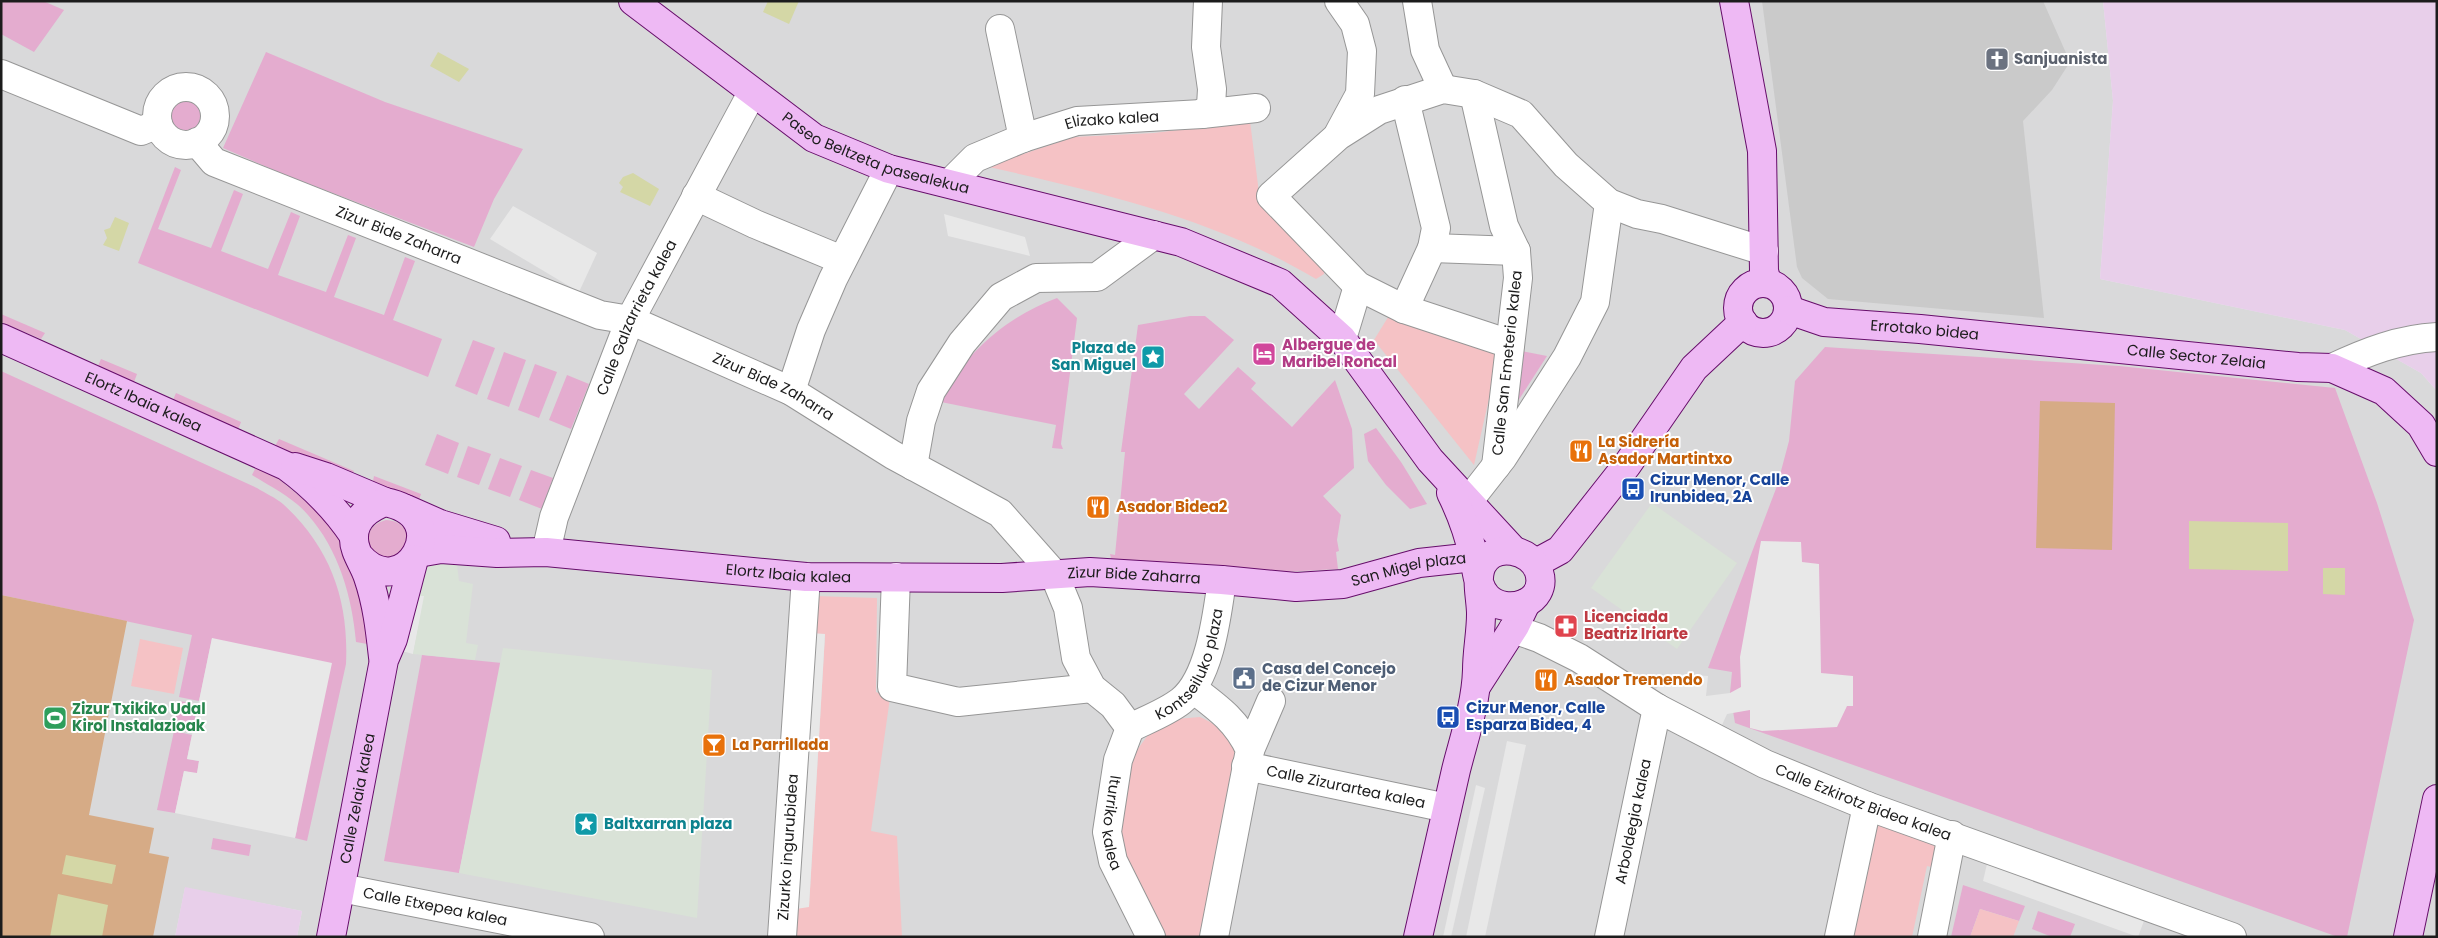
<svg xmlns="http://www.w3.org/2000/svg" width="2438" height="938" viewBox="0 0 2438 938" font-family="Poppins,sans-serif">
  <style>
    .residential { fill: #d9d9da }
    .religious { fill: #cacaca }
    .farmland { fill: #e8cfea }
    .grass { fill: #e4accf }
    .park { fill: #f5c2c5 }
    .pitch { fill: #d6ab86 }
    .parking { fill: #e8e8e8 }
    .plaza { fill: #d9e2d7 }
    .water { fill: #d4d7a6 }
    .lines { fill: none; stroke-linecap: round; stroke-linejoin: round }
    .street-casing { stroke: #969696; stroke-width: 30 }
    .secondary-casing { stroke: #660d6a; stroke-width: 30 }
    .street { stroke: #fff; stroke-width: 28 }
    .secondary { stroke: #eeb9f4; stroke-width: 28 }
    .labels { text-anchor: middle; stroke-width: 4; stroke-linejoin: round; paint-order: stroke }
    .worship-label { font-size: 15px; font-weight: bold; fill: #5b616d; stroke: #fff; text-anchor: start }
    .street-label { font-size: 15px; fill: #1c1c1c; stroke: #fff }
    .hotel-label { font-size: 15px; font-weight: bold; fill: #b23c85; stroke: #fff; text-anchor: start }
    .culture-label { font-size: 15px; font-weight: bold; fill: #0d838f; stroke: #fff; text-anchor: end }
    .food-label { font-size: 15px; font-weight: bold; fill: #c56008; stroke: #fff; text-anchor: start }
    .transit-label { font-size: 15px; font-weight: bold; fill: #164399; stroke: #fff; text-anchor: start }
    .health-label { font-size: 15px; font-weight: bold; fill: #be3a42; stroke: #fff; text-anchor: start }
    .service-label { font-size: 15px; font-weight: bold; fill: #4e5e75; stroke: #fff; text-anchor: start }
    .leisure-label { font-size: 15px; font-weight: bold; fill: #27864d; stroke: #fff; text-anchor: start }
  </style>
  <rect width="100%" height="100%" fill="#e8e3ed"/>
  <!-- residential -->
  <path class="residential" d="M1 1H2103L2113 101 2100 279 2345 330 2421 373 2437 391V937H297L302 911 185 888 175 937H1Z"/>
  <!-- religious -->
  <path class="religious" d="M1762 1H2043L2070 62 2052 90 2023 121 2044 318 1828 299 1802 278 1797 267Z"/>
  <!-- farmland -->
  <g class="farmland">
    <path d="M2103 1H2437V391L2421 373 2345 330 2100 279 2113 101Z"/>
    <path d="M185 887 302 911 297 937H175Z"/>
  </g>
  <!-- grass -->
  <g class="grass">
    <path d="M1 1H43L64 10 34 52 1 34Z"/>
    <path d="M266 52 385 102 523 149 494 199 474 247 283 174 223 148Z"/>
    <circle cx="186" cy="115" r="16"/>
    <path d="M175 167 181 170 158 229 211 248 234 190 243 194 221 251 268 269 291 212 300 216 278 275 326 292 348 235 356 238 334 297 384 315 405 257 415 261 393 320 442 339 428 377 138 263Z"/>
    <path d="M1057 298 1077 318 1061 444 1063 449 1052 448 1056 425 936 401C970 352 1000 320 1057 298Z"/>
    <path d="M1 314 45 333 41 339 1 322Z"/>
    <path d="M1190 316H1205L1234 340 1184 394 1199 409 1238 367 1256 383 1251 389 1292 427 1335 380 1352 429 1354 468 1323 496 1341 515 1337 540 1339 551 1336 552 1338 569 1266 573 1113 566 1110 554 1115 555 1125 452H1121L1138 325Z"/>
    <path d="M473 340 495 348 477 395 455 386Z"/>
    <path d="M1825 347 2119 366 2335 388 2377 503 2414 620 2347 937H2338L1735 723 1730 693 1732 672 1708 668 1777 486 1789 441 1795 381Z"/>
    <path d="M1517 350 1547 356 1509 415Z"/>
    <path d="M504 352 526 360 509 407 487 399Z"/>
    <path d="M101 359 137 374 134 382 98 366Z"/>
    <path d="M535 364 557 372 539 418 518 410Z"/>
    <path d="M1 371 257 488C265 493 276 498 283 504 331 548 349 601 346 664L307 841 295 838 297 830 212 638 199 701 179 697 192 635 1 595Z"/>
    <path d="M567 375 589 384 571 429 549 420Z"/>
    <path d="M176 393 241 422 238 430 173 400Z"/>
    <path d="M1376 428 1401 462 1427 504 1410 509 1386 485 1368 461 1364 434Z"/>
    <path d="M437 434 459 443 448 474 425 465Z"/>
    <path d="M279 439 354 471 350 477 275 446Z"/>
    <path d="M468 446 491 454 479 485 457 477Z"/>
    <path d="M500 458 522 466 510 497 488 489Z"/>
    <path d="M256 467 280 480 328 520 348 551 373 645 356 642C352 597 339 550 308 515 294 498 271 487 252 475Z"/>
    <path d="M531 470 553 478 542 509 519 500Z"/>
    <path d="M374 476 421 494 418 503 372 486Z"/>
    <path d="M386 520C402 521 405 528 410 541L393 562 369 551C366 535 369 525 386 520Z"/>
    <path d="M422 655 502 663 459 873 384 861Z"/>
    <path d="M179 701 198 704 193 729 174 725Z"/>
    <path d="M174 731 192 735 187 759 199 761 197 774 184 771 175 813 157 810Z"/>
    <path d="M213 838 251 845 249 856 211 849Z"/>
    <path d="M1963 885 2025 906 2019 921 1980 909 1970 937H1951Z"/>
    <path d="M2038 911 2075 924 2070 937H2052L2032 929Z"/>
  </g>
  <!-- park -->
  <g class="park">
    <path d="M1250 121 1259 193 1324 264V274L1316 279C1214 218 1096 191 980 165L1020 155 1074 137 1154 133Z"/>
    <path d="M1390 314 1499 354 1474 465 1374 340Z"/>
    <path d="M814 596 877 598 876 692 890 698 871 831 897 836 902 937H793L796 909 809 906 825 635 811 633Z"/>
    <path d="M140 639 183 648 174 694 131 686Z"/>
    <path d="M1200 717C1219 725 1228 736 1238 754L1205 937H1164L1131 878 1118 838 1129 761 1148 735 1176 719Z"/>
    <path d="M1877 820 1939 845 1935 868 1927 866 1912 937H1852Z"/>
    <path d="M1980 909 2019 921 2013 937H1970Z"/>
  </g>
  <!-- pitch -->
  <g class="pitch">
    <path d="M2040 401 2115 403 2112 550 2036 548Z"/>
    <path d="M1 595 127 621 89 815 154 828 149 853 169 857 153 937H1Z"/>
  </g>
  <!-- parking -->
  <g class="parking">
    <path d="M513 206 597 253 579 292 490 239Z"/>
    <path d="M944 214 1025 237 1030 256 948 236Z"/>
    <path d="M1761 541 1801 542 1802 562 1819 564 1821 673 1853 676V706H1847L1837 727 1762 731 1750 728V710L1727 714 1722 725 1655 690 1671 674 1708 676 1706 696 1730 693 1741 687 1740 657Z"/>
    <path d="M425 595 413 654 402 651 412 596Z"/>
    <path d="M811 633 825 634 822 686 809 907 796 909Z"/>
    <path d="M212 638 332 663 295 838 175 813 184 771 197 773 199 761 187 759Z"/>
    <path d="M1507 741 1526 745 1485 937H1466Z"/>
    <path d="M1476 785 1485 788 1451 937H1443Z"/>
    <path d="M1987 864 2145 918 2138 937 1983 881Z"/>
  </g>
  <!-- plaza -->
  <g class="plaza">
    <path d="M1652 503 1737 563 1677 649 1591 588Z"/>
    <path d="M456 557 459 581 473 584 466 643 478 645 475 660 413 654 424 596H412L418 566Z"/>
    <path d="M503 648 712 670 697 918 459 873Z"/>
  </g>
  <!-- water -->
  <g class="water">
    <path d="M768 1H799L789 24 763 12Z"/>
    <path d="M438 52 469 69 459 82 430 66Z"/>
    <path d="M633 173 659 189 650 206 620 192 623 187 619 183 623 177Z"/>
    <path d="M115 217 129 223 119 251 103 245 107 238 104 230 110 228Z"/>
    <path d="M2189 521 2288 523V571L2189 569Z"/>
    <path d="M2323 568H2345V595L2323 594Z"/>
    <path d="M66 855 116 865 112 884 62 874Z"/>
    <path d="M58 894 108 905 102 937H50Z"/>
  </g>
  <g class="lines">
    <!-- street casing -->
    <g class="street-casing">
      <g id="street">
        <path d="M1339 1 1355 24 1362 51 1360 94 1339 133"/>
        <path d="M1417 1 1425 50 1443 89"/>
        <path d="M1000 29 1023 138"/>
        <path d="M1 74 141 131 158 124"/>
        <circle cx="186" cy="116" r="29"/>
        <path d="M1474 94 1504 226 1516 251 1518 278 1496 466"/>
        <path d="M1202 114 1211 106 1212 89 1206 47 1208 1"/>
        <path id="s1" d="M197 142 214 162 600 315 630 320 791 391 893 455 1000 513 1054 574 1068 608 1076 658 1092 688 1113 705 1130 728"/>
        <path id="s2" d="M950 183 975 158 1023 138 1077 121 1202 114 1256 108"/>
        <path d="M696 196 755 224 842 260"/>
        <path d="M1432 248 1516 251"/>
        <path d="M1404 309 1432 248 1436 228 1405 100"/>
        <path d="M1342 339 1358 286"/>
        <path d="M1510 344 1404 309 1358 286 1271 196 1338 136 1379 110 1443 89 1474 94 1521 114 1566 165 1609 203 1637 214 1662 219 1764 251"/>
        <path d="M2332 368C2366 352 2399 339 2437 337"/>
        <path d="M791 391 811 330 833 279 889 169"/>
        <path d="M913 466 921 421 931 391 962 343 1001 297 1036 278 1097 277 1154 235"/>
        <path d="M1467 503 1503 457 1567 357 1595 302 1609 203"/>
        <path id="s3" d="M546 552 554 517 630 320 752 93"/>
        <path d="M896 577 892 687 958 702 1092 688"/>
        <path id="s4" d="M1513 629 1539 638 1579 658 1657 708 1765 764 1867 806 2232 937"/>
        <path d="M1193 689C1217 707 1237 721 1250 750L1214 937"/>
        <path id="s5" d="M1130 728 1118 760 1107 832 1113 861 1151 937"/>
        <path id="s6" d="M1130 728C1146 720 1167 712 1181 701 1210 678 1217 615 1222 580"/>
        <path d="M1250 750 1271 701"/>
        <path id="s7" d="M1246 766 1447 808"/>
        <path id="s8" d="M341 888 590 937"/>
        <path id="s9" d="M782 937 806 577"/>
        <path id="s10" d="M1609 937 1657 708"/>
        <path d="M1839 937 1867 806"/>
        <path d="M1932 937 1952 835"/>
      </g>
    </g>
    <!-- secondary casing -->
    <g class="secondary-casing">
      <g id="secondary">
        <path id="s11" d="M633 1 814 138 889 169 1181 242 1280 283 1342 339 1430 460 1513 550"/>
        <path d="M1734 1 1762 151 1764 271 1767 283"/>
        <circle cx="1763" cy="308" r="25"/>
        <path id="s12" d="M1789 310 1824 322 1920 329 2298 367 2332 368 2384 391 2421 425 2437 452"/>
        <path id="s13" d="M1 338 286 466C312 485 336 509 354 536"/>
        <path d="M295 467 326 477 385 502"/>
        <path d="M406 509 440 524 496 541"/>
        <path id="s14" d="M418 553 441 549 497 553 546 552 806 577 1002 578 1090 572 1222 580 1296 587 1343 584 1419 563 1474 557"/>
        <path d="M359 556C403 607 459 516 385 502 369 508 354 518 354 537 353 551 364 564 368 577 377 603 380 630 383 657"/>
        <path d="M1536 563 1560 550 1627 465 1694 368 1743 322"/>
        <path d="M1477 685 1515 626 1526 603"/>
        <path id="s15" d="M331 937 384 660 393 639 414 559"/>
        <path d="M1418 937C1431 881 1443 826 1456 770 1464 738 1476 704 1477 670 1477 651 1481 633 1481 614 1481 598 1475 579 1482 565 1494 541 1532 549 1539 572 1549 603 1506 617 1487 597 1477 586 1477 571 1474 558 1469 536 1461 513 1451 493"/>
        <path d="M2408 937 2437 799"/>
      </g>
    </g>
    <!-- street -->
    <use href="#street" class="street"/>
    <!-- secondary -->
    <use href="#secondary" class="secondary"/>
  </g>
  <!-- icons -->
  <defs>
    <g id="church-square" transform="scale(1.25)"><rect x="-9" y="-9" width="18" height="18" rx="4" fill="#6b7280" stroke="#fff"/><path d="M-1.2-6h2.4v3.5h3.3v2.4h-3.3V6h-2.4V-.1h-3.3v-2.4h3.3Z" fill="#fff"/></g>
    <g id="hotel-square" transform="scale(1.25)"><rect x="-9" y="-9" width="18" height="18" rx="4" fill="#d1479c" stroke="#fff"/><path d="M-6-4.5h1.5V1H6V5H4.5V3h-9V5H-6ZM-4 0a1.8 1.8 0 1 1 3.6 0ZM.5 0V-2.5h3Q6-2.5 6 0Z" fill="#fff"/></g>
    <g id="sight-square" transform="scale(1.25)"><rect x="-9" y="-9" width="18" height="18" rx="4" fill="#0f9aa8" stroke="#fff"/><path d="M0-6L1.8-2.2L6-1.7L2.9 1.2L3.7 5.4L0 3.3L-3.7 5.4L-2.9 1.2L-6-1.7L-1.8-2.2Z" fill="#fff"/></g>
    <g id="restaurant-square" transform="scale(1.25)"><rect x="-9" y="-9" width="18" height="18" rx="4" fill="#e8710a" stroke="#fff"/><path d="M-5-6h1v4h1v-4h1v4h1v-4h1v5L-1.5 .5V6h-2V.5L-5-1ZM5-6V6H3V1.5H1.5Q1.5-4 5-6Z" fill="#fff"/></g>
    <g id="bus-square" transform="scale(1.25)"><rect x="-9" y="-9" width="18" height="18" rx="4" fill="#1a4fb4" stroke="#fff"/><path d="M-5-6H5V4H4V6H2V4H-2V6H-4V4H-5ZM-3.5-4V0h7V-4ZM-3.5 1.2v1.5H-2V1.2ZM2 1.2v1.5H3.5V1.2Z" fill="#fff"/></g>
    <g id="pharmacy-square" transform="scale(1.25)"><rect x="-9" y="-9" width="18" height="18" rx="4" fill="#e0444e" stroke="#fff"/><path d="M-2-6h4v4h4v4h-4v4h-4v-4h-4v-4h4Z" fill="#fff"/></g>
    <g id="civic-square" transform="scale(1.25)"><rect x="-9" y="-9" width="18" height="18" rx="4" fill="#5c6f8a" stroke="#fff"/><path d="M-.6-6.5H3V-4.5H.6V-3L4-1V1h2V6H-6V1h2V-1L-.6-3ZM-1.2 2.5V6h2.4V2.5Z" fill="#fff"/></g>
    <g id="stadium-square" transform="scale(1.25)"><rect x="-9" y="-9" width="18" height="18" rx="4" fill="#2e9e5b" stroke="#fff"/><path d="M0-5a6.5 5 0 1 0 0 10a6.5 5 0 1 0 0-10ZM-3.5-1.8h7v3.6h-7Z" fill="#fff"/></g>
    <g id="bar-square" transform="scale(1.25)"><rect x="-9" y="-9" width="18" height="18" rx="4" fill="#e8710a" stroke="#fff"/><path d="M-6-5H6L.8 .8V4.5H3.5V6h-7V4.5H-.8V.8Z" fill="#fff"/></g>
  </defs>
  <g fill-rule="evenodd">
    <use href="#church-square" x="1997" y="59"/>
    <use href="#hotel-square" x="1264" y="354"/>
    <use href="#sight-square" x="1153" y="357"/>
    <use href="#restaurant-square" x="1581" y="451"/>
    <use href="#bus-square" x="1633" y="489"/>
    <use href="#restaurant-square" x="1098" y="507"/>
    <use href="#pharmacy-square" x="1566" y="626"/>
    <use href="#civic-square" x="1244" y="678"/>
    <use href="#restaurant-square" x="1546" y="680"/>
    <use href="#bus-square" x="1448" y="717"/>
    <use href="#stadium-square" x="55" y="718"/>
    <use href="#bar-square" x="714" y="745"/>
    <use href="#sight-square" x="586" y="824"/>
  </g>
  <g class="labels">
    <!-- worship labels -->
    <g class="worship-label">
      <text x="2014" y="64">Sanjuanista</text>
    </g>
    <!-- street labels -->
    <g class="street-label">
      <text dy="5" stroke="none"><textPath href="#s2" startOffset="179">Elizako kalea</textPath></text>
      <text dy="5" stroke="none"><textPath href="#s11" startOffset="290">Paseo Beltzeta pasealekua</textPath></text>
      <text dy="5" stroke="none"><textPath href="#s1" startOffset="225">Zizur Bide Zaharra</textPath></text>
      <text dy="5" stroke="none"><textPath href="#s3" startOffset="252">Calle Galzarrieta kalea</textPath></text>
      <text dy="5" stroke="none"><textPath href="#s12" startOffset="138">Errotako bidea</textPath></text>
      <text dy="5" stroke="none"><textPath href="#s12" startOffset="411">Calle Sector Zelaia</textPath></text>
      <text transform="translate(1507 363) rotate(-84)" y="5">Calle San Emeterio kalea</text>
      <text dy="5" stroke="none"><textPath href="#s1" startOffset="630">Zizur Bide Zaharra</textPath></text>
      <text dy="5" stroke="none"><textPath href="#s13" startOffset="156">Elortz Ibaia kalea</textPath></text>
      <text dy="5" stroke="none"><textPath href="#s14" startOffset="995">San Migel plaza</textPath></text>
      <text dy="5" stroke="none"><textPath href="#s14" startOffset="372">Elortz Ibaia kalea</textPath></text>
      <text dy="5" stroke="none"><textPath href="#s14" startOffset="718">Zizur Bide Zaharra</textPath></text>
      <text dy="5" stroke="none"><textPath href="#s6" startOffset="94">Kontseiluko plaza</textPath></text>
      <text dy="5" stroke="none"><textPath href="#s7" startOffset="102">Calle Zizurartea kalea</textPath></text>
      <text dy="5" stroke="none"><textPath href="#s15" startOffset="141">Calle Zelaia kalea</textPath></text>
      <text dy="5" stroke="none"><textPath href="#s4" startOffset="392">Calle Ezkirotz Bidea kalea</textPath></text>
      <text dy="5" stroke="none"><textPath href="#s5" startOffset="98">Iturriko kalea</textPath></text>
      <text dy="5" stroke="none"><textPath href="#s10" startOffset="118">Arboldegia kalea</textPath></text>
      <text dy="5" stroke="none"><textPath href="#s9" startOffset="90">Zizurko ingurubidea</textPath></text>
      <text dy="5" stroke="none"><textPath href="#s8" startOffset="96">Calle Etxepea kalea</textPath></text>
    </g>
    <!-- hotel labels -->
    <g class="hotel-label">
      <text x="1282" y="350">Albergue de<tspan x="1282" dy="17">Maribel Roncal</tspan></text>
    </g>
    <!-- culture labels -->
    <g class="culture-label">
      <text x="1136" y="353">Plaza de<tspan x="1136" dy="17">San Miguel</tspan></text>
      <text x="604" y="829" text-anchor="start">Baltxarran plaza</text>
    </g>
    <!-- food labels -->
    <g class="food-label">
      <text x="1598" y="447">La Sidrería<tspan x="1598" dy="17">Asador Martintxo</tspan></text>
      <text x="1116" y="512">Asador Bidea2</text>
      <text x="1564" y="685">Asador Tremendo</text>
      <text x="732" y="750">La Parrillada</text>
    </g>
    <!-- transit labels -->
    <g class="transit-label">
      <text x="1650" y="485">Cizur Menor, Calle<tspan x="1650" dy="17">Irunbidea, 2A</tspan></text>
      <text x="1466" y="713">Cizur Menor, Calle<tspan x="1466" dy="17">Esparza Bidea, 4</tspan></text>
    </g>
    <!-- health labels -->
    <g class="health-label">
      <text x="1584" y="622">Licenciada<tspan x="1584" dy="17">Beatriz Iriarte</tspan></text>
    </g>
    <!-- service labels -->
    <g class="service-label">
      <text x="1262" y="674">Casa del Concejo<tspan x="1262" dy="17">de Cizur Menor</tspan></text>
    </g>
    <!-- leisure labels -->
    <g class="leisure-label">
      <text x="72" y="714">Zizur Txikiko Udal<tspan x="72" dy="17">Kirol Instalazioak</tspan></text>
    </g>
  </g>
  <!-- border -->
  <rect width="2438" height="938" fill="none" stroke="#1c1c1c" stroke-width="5"/>
</svg>
